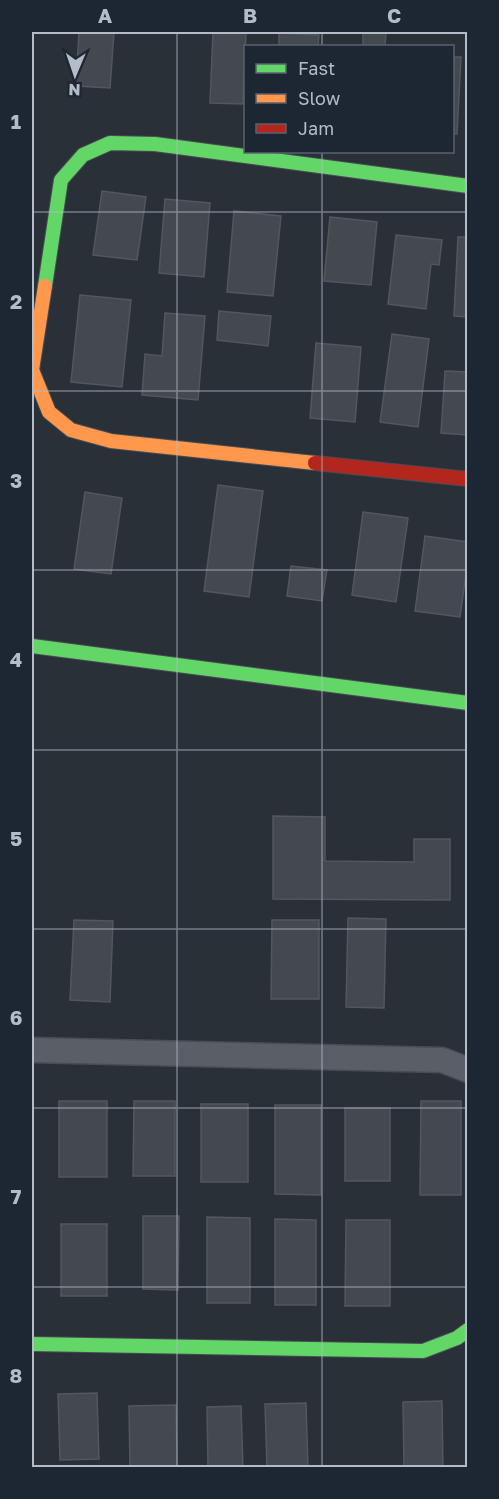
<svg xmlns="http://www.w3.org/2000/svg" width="499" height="1499" viewBox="0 0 499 1499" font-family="'Golos Text',sans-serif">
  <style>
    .building { fill: #444950; stroke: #52575f; stroke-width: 1.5 }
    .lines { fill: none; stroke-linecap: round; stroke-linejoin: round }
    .street-casing { stroke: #484c53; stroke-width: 27 }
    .fast-casing { stroke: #484c53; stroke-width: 16 }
    .slow-casing { stroke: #484c53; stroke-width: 16 }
    .jam-casing { stroke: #484c53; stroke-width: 16 }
    .street { stroke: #5a5e66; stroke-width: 24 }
    .fast { stroke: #63d668; stroke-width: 14 }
    .slow { stroke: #ff974d; stroke-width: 14 }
    .jam { stroke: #b3261e; stroke-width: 14 }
    .grid { fill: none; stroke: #b4bcc9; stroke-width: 1.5; stroke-opacity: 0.55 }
    .neatline { fill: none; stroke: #b4bcc9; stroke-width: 2 }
    .grid-label { font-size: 20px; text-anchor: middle; font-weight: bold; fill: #b4bcc9 }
  </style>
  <rect width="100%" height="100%" fill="#2a3038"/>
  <!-- building -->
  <g class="building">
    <path d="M79 32H114L110 88 76 86Z"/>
    <path d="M213 32H246L243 104 210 103Z"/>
    <path d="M363 32H386L385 46H363Z"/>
    <path d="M279 33 319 35 318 46H279Z"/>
    <path d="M452 57H461L457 134 452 133Z"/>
    <path d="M102 191 146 197 137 260 93 255Z"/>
    <path d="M165 199 210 203 204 277 159 273Z"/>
    <path d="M234 211 281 216 273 296 227 292Z"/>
    <path d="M330 217 377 222 371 285 324 281Z"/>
    <path d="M396 235 442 240 439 265 431 264 426 309 388 304Z"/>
    <path d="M458 237H468V317L454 316Z"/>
    <path d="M80 295 131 300 122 387 71 382Z"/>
    <path d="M219 311 271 316 268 346 217 340Z"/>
    <path d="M165 313 205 316 198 400 142 395 145 354 162 356Z"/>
    <path d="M392 334 429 339 418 427 380 422Z"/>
    <path d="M316 343 361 347 355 422 310 418Z"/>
    <path d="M445 371 468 372V435L441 433Z"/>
    <path d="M218 485 263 491 249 597 204 591Z"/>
    <path d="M85 492 122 498 111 574 74 569Z"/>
    <path d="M363 512 408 518 396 602 352 595Z"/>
    <path d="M425 536 468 542V560L460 617 415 611Z"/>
    <path d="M291 566 327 570 322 601 287 596Z"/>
    <path d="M273 816 325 817V861L414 862V839H450V900L273 899Z"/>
    <path d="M348 918 386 919 384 1008 346 1007Z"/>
    <path d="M74 920 113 921 110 1002 70 1000Z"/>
    <path d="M272 920H319V999H271Z"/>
    <rect x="59" y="1101" width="48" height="76"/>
    <path d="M134 1101H175V1176H133Z"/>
    <path d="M421 1101H461V1195H420Z"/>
    <rect x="201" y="1104" width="47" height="78"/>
    <path d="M275 1105H321V1195L275 1194Z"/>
    <rect x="345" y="1108" width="45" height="73"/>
    <path d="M143 1216H179L178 1290 143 1289Z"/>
    <path d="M207 1217 250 1218V1303H207Z"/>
    <path d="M275 1219 316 1220V1305H275Z"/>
    <path d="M346 1220H390V1306H345Z"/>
    <rect x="61" y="1224" width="46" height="72"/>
    <path d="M97 1393 99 1459 60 1460 58 1394Z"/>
    <path d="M442 1401 443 1468H404L403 1402Z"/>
    <path d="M306 1403 308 1468H267L265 1404Z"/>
    <path d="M176 1405 177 1468H130L129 1406Z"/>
    <path d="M241 1406 243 1468H208L207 1407Z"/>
  </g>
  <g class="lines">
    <!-- street casing -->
    <g class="street-casing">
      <path id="street" d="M32 1050 442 1060 468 1070"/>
    </g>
    <!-- fast casing -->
    <g class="fast-casing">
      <g id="fast">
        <path d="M45 286 61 180 83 155 110 143 155 144 468 186"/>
        <path d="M32 646 468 703"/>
        <path d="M32 1344 423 1351 457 1338 468 1330"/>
      </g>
    </g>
    <!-- slow casing -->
    <g class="slow-casing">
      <path id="slow" d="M45 286 32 370 49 412 71 430 111 441 315 463"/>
    </g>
    <!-- jam casing -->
    <g class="jam-casing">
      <path id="jam" d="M315 463 468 479"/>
    </g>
    <!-- street -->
    <use href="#street" class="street"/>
    <!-- fast -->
    <use href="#fast" class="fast"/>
    <!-- slow -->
    <use href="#slow" class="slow"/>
    <!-- jam -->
    <use href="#jam" class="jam"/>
  </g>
  <!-- grid -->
  <path class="grid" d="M177 32V1468M322 32V46M322 152V1468M32 212H468M32 391H468M32 570H468M32 750H468M32 929H468M32 1108H468M32 1287H468"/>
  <!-- border -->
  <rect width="499" height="1499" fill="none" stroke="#1d2633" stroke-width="66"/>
  <!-- legend -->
  <rect x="244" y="45" width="210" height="108" fill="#1d2633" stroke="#59626f" stroke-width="1.5"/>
  <rect x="256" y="64" width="30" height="9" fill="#63d668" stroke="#59626f" stroke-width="1.5"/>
  <text x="298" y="75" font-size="18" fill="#b4bcc9">Fast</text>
  <rect x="256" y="94" width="30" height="9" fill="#ff974d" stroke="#59626f" stroke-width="1.5"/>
  <text x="298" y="105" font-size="18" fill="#b4bcc9">Slow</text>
  <rect x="256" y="124" width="30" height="9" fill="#b3261e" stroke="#59626f" stroke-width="1.5"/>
  <text x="298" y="135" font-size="18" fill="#b4bcc9">Jam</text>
  <!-- north arrow -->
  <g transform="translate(75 75) rotate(182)" stroke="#1d2633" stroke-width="4.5" paint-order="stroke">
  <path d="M0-4.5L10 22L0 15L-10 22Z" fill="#b4bcc9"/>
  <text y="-9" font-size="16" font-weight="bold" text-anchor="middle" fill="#b4bcc9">N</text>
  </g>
  <rect x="33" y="33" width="433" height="1433" class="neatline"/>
  <g class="grid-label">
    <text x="105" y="23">A</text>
    <text x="250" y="23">B</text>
    <text x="394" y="23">C</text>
    <text x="16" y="129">1</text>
    <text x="16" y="309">2</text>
    <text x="16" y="488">3</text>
    <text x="16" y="667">4</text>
    <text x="16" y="846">5</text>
    <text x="16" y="1025">6</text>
    <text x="16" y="1204">7</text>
    <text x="16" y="1383">8</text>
  </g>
</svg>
